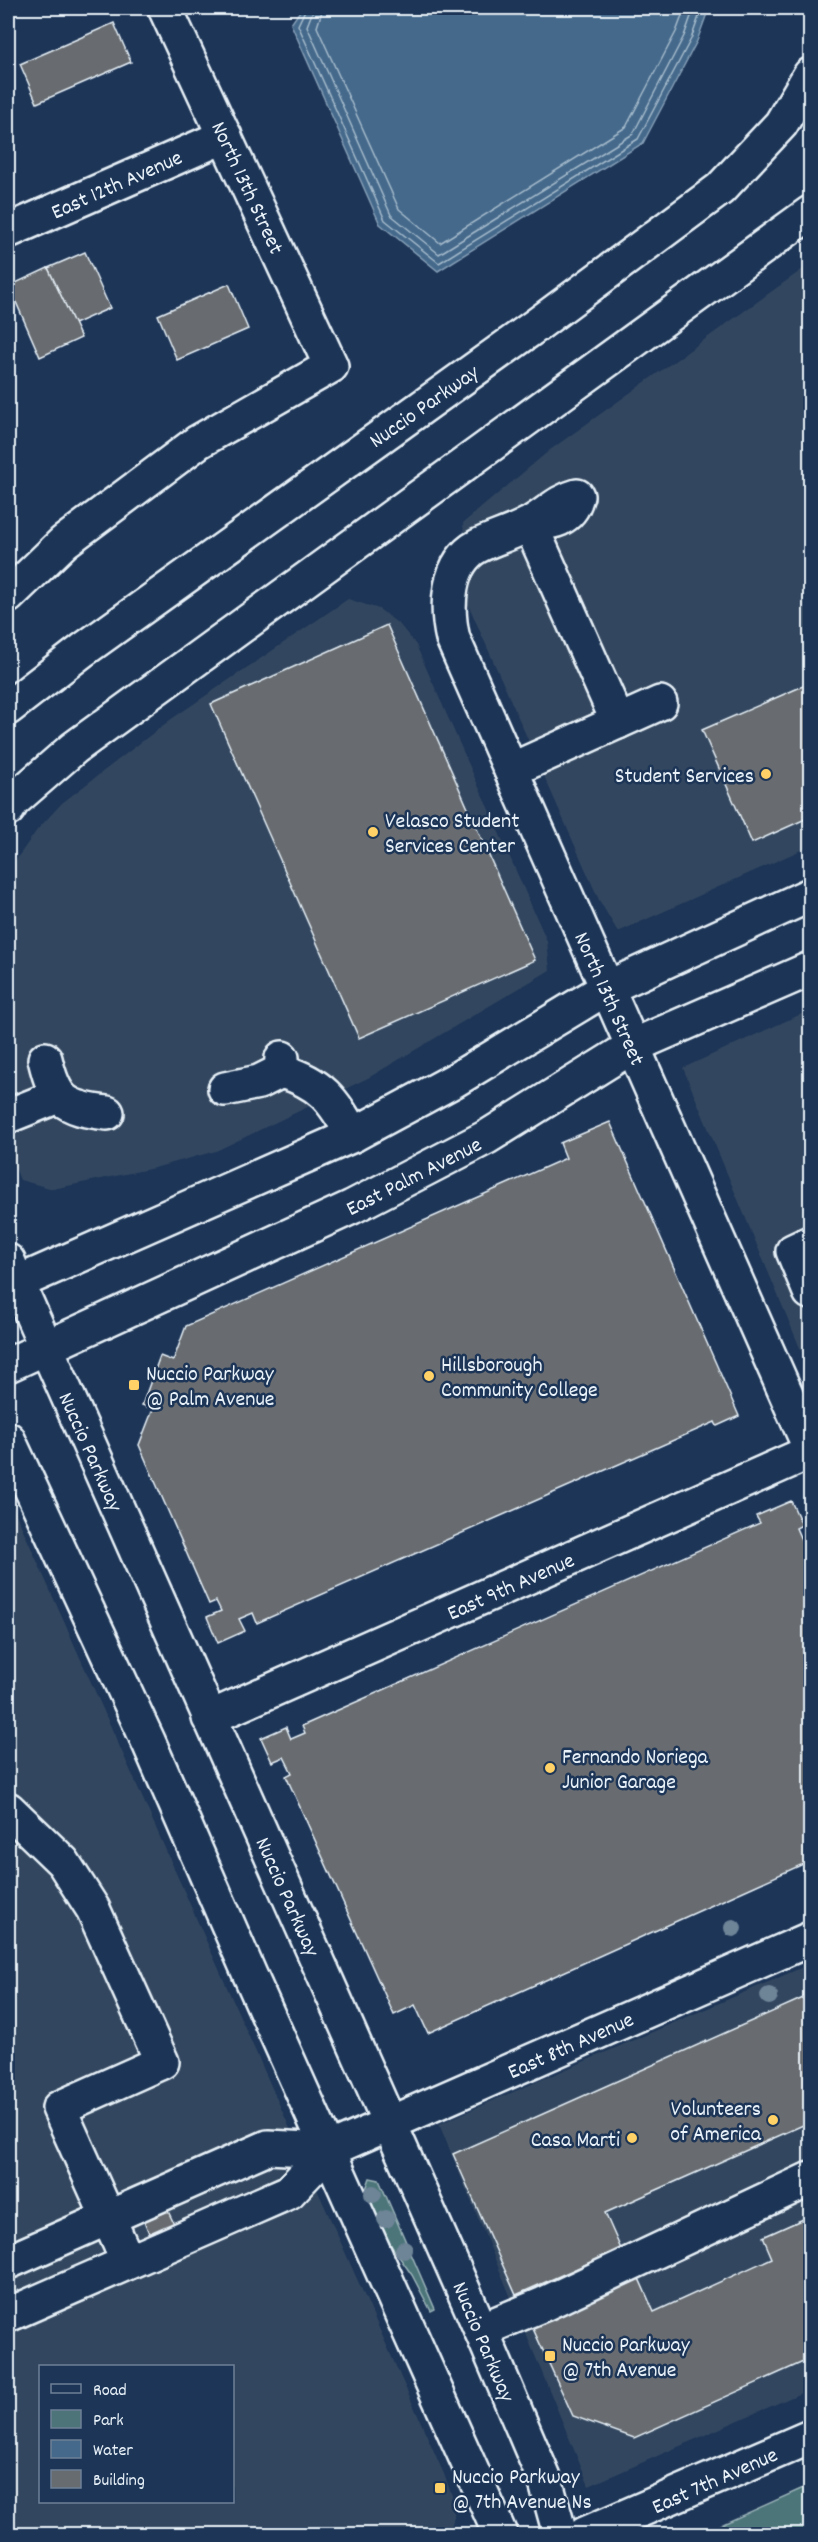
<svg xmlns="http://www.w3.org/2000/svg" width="818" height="2542" viewBox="0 0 818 2542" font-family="Dekko,sans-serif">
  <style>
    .built { fill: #33465f; fill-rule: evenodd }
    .green { fill: #4c7479; stroke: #9ab2b8; stroke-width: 1.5 }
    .water { fill: #44698b; stroke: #869fb7; stroke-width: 1.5 }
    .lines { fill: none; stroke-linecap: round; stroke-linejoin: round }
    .shore { stroke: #a6bbcc; stroke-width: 1.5 }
    .building { fill: #676c71; stroke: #e8f1f8; stroke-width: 1.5 }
    .minor-casing { stroke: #e8f1f8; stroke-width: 38 }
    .major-casing { stroke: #e8f1f8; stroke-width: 38 }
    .minor { stroke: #1d3557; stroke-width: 33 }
    .major { stroke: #1d3557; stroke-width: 33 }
    .tree { fill: #6e8497 }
    .poi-dot { fill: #ffd166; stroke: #1d3557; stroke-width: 2 }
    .labels { text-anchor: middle; stroke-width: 5; stroke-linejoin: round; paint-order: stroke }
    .street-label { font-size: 22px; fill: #e8f1f8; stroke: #1d3557 }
    .poi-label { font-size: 22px; fill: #e8f1f8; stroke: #1d3557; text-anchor: start }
  </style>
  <rect width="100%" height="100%" fill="#1d3557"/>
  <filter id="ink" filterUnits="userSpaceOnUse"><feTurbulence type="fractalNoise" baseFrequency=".0167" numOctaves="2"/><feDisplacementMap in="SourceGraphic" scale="12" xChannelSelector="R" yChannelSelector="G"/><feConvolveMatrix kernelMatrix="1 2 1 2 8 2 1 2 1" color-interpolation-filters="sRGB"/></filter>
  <g filter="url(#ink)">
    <!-- built -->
    <g class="built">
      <path d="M810 264V846L618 932 599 900 468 604 463 523 550 450Z"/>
      <path d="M348 599 379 609 400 625 416 645 547 941 550 970 368 1078 216 1151 154 1168 53 1189 20 1180 8 1150V876L15 861 37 830 62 803 170 720Z"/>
      <path d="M810 1010V1372L683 1068Z"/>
      <path d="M8 1496 444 2474 454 2501V2517L449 2534H8ZM40 2366H232V2502H40Z"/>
      <path d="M810 1964V2389L589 2486 439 2124Z"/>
    </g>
    <!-- green -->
    <g class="green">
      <path d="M370 2178 379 2180 435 2309 431 2311 412 2275 361 2203Z"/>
      <path d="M810 2485V2534H701Z"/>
    </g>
    <!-- water -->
    <path class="water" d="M302 8H709L697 41 643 143 438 271 380 224 291 24Z"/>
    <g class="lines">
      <!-- shore -->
      <g class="shore">
        <path d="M306 8 298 25 385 220 439 263 638 139 691 39 702 8"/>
        <path d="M314 8 307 26 391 215 439 254 633 134 684 36 694 8"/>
        <path d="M323 8 317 27 399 209 440 243 626 127 676 32 685 8"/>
      </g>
    </g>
    <!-- building -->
    <g class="building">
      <path d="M114 23 131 62 37 103 20 64Z"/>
      <path d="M85 252 110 308 74 324 48 268Z"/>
      <path d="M48 268 81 338 40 357 9 286Z"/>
      <path d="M229 284 248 329 177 360 158 315Z"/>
      <path d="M387 625 535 960 359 1038 211 704Z"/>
      <path d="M810 683V817L752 843 702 730Z"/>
      <path d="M610 1122 739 1416 717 1426 715 1422 257 1623 253 1613 239 1619 245 1631 218 1643 207 1617 221 1611 216 1601 209 1604 139 1445 153 1409 142 1405 160 1356 173 1361 186 1326 566 1158 560 1143Z"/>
      <path d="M791 1501 802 1525 796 1528 810 1560V1861L428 2033 415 2005 394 2015 286 1776 292 1773 284 1757 272 1762 261 1738 286 1727 291 1739 305 1733 302 1726 760 1523 756 1516Z"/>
      <path d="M810 1995V2122L605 2213 621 2249 516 2295 453 2154Z"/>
      <path d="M168 2211 176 2228 151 2238 144 2221Z"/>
      <path d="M810 2216V2359L634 2438 573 2416 530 2322 637 2274 654 2312 772 2258 763 2237Z"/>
    </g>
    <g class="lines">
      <!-- minor casing -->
      <g class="minor-casing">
        <g id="minor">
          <path d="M8 231 225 136"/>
          <path d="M530 524C552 523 570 521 577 496 558 501 546 515 529 524 513 533 494 538 478 546 446 563 446 609 453 639L810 1448"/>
          <path d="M530 524 618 722"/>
          <path d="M8 596 64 542 198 442 331 366 165 8"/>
          <path d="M511 770 660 703"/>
          <path d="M45 1059C55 1101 64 1108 107 1113"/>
          <path d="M281 1071C322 1083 333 1100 353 1135"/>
          <path d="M225 1089 259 1082 281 1071 282 1058"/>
          <path d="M8 1116 58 1096"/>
          <path d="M810 1243 793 1251 810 1292"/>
          <path d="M8 1287 353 1135 455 1080 607 988 810 895"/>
          <path d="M8 1365 352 1207 487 1137 633 1046 810 969"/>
          <path d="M209 1718 810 1452"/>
          <path d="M8 1809 63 1862 93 1909 162 2062 59 2108 128 2262"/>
          <path d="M329 2150 810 1939"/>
          <path d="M8 2262 268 2147 329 2150 289 2192 8 2315"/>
          <path d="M481 2330 544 2304 810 2179"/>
          <path d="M585 2534 810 2437"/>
        </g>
      </g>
      <!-- major casing -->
      <g class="major-casing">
        <g id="major">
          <path d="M8 708 83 650 538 324 720 189 781 124 810 75"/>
          <path d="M8 809 13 801 74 748 810 213"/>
          <path d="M8 1261 481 2330 546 2483 560 2534"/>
          <path d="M8 1439 149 1743 250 1975 500 2534"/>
        </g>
      </g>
      <!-- minor -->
      <use href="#minor" class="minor"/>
      <!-- major -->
      <use href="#major" class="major"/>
    </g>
    <!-- trees -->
    <g class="tree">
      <circle cx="733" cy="1928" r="9"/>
      <circle cx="769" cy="1996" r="9"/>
      <circle cx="373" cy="2194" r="9"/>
      <circle cx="386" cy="2219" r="9"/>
      <circle cx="404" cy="2250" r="9"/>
    </g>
  </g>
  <!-- markers -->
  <g class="poi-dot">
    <circle cx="766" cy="774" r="6"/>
    <circle cx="373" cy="832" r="6"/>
    <circle cx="429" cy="1376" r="6"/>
    <rect x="128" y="1379" width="12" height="12" rx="3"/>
    <circle cx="550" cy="1768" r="6"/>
    <circle cx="773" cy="2120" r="6"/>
    <circle cx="632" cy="2138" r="6"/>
    <rect x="544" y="2350" width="12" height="12" rx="3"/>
    <rect x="434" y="2482" width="12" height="12" rx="3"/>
  </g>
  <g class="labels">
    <!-- street labels -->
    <g class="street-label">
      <text transform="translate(116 183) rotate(-24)" y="8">East 12th Avenue</text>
      <text transform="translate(249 187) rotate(65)" y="8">North 13th Street</text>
      <text transform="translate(423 405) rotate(-35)" y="8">Nuccio Parkway</text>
      <text transform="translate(611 998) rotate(66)" y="8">North 13th Street</text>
      <text transform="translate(413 1175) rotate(-27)" y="8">East Palm Avenue</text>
      <text transform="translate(92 1451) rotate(66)" y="8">Nuccio Parkway</text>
      <text transform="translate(510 1585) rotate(-24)" y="8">East 9th Avenue</text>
      <text transform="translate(289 1896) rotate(66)" y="8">Nuccio Parkway</text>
      <text transform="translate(570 2044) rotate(-24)" y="8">East 8th Avenue</text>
      <text transform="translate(485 2341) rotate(67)" y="8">Nuccio Parkway</text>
      <text transform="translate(714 2479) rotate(-24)" y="8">East 7th Avenue</text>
    </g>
    <!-- poi labels -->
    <g class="poi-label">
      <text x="754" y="782" text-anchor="end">Student Services</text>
      <text x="385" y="827">Velasco Student<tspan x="385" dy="25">Services Center</tspan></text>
      <text x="441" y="1371">Hillsborough<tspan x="441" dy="25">Community College</tspan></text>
      <text x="146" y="1380">Nuccio Parkway<tspan x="146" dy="25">@ Palm Avenue</tspan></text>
      <text x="562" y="1763">Fernando Noriega<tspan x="562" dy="25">Junior Garage</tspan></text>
      <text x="761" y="2115" text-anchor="end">Volunteers<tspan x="761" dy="25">of America</tspan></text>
      <text x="620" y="2146" text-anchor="end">Casa Marti</text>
      <text x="562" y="2351">Nuccio Parkway<tspan x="562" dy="25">@ 7th Avenue</tspan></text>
      <text x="452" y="2483">Nuccio Parkway<tspan x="452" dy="25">@ 7th Avenue Ns</tspan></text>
    </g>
  </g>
  <!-- margin -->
  <rect width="818" height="2542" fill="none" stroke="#1d3557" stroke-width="30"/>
  <rect x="15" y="15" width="788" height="2512" fill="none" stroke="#e8f1f8" stroke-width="2" filter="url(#ink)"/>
  <!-- legend -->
  <rect x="39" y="2365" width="195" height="138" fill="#1d3557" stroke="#6e8097" stroke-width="1.5"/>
  <rect x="51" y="2384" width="30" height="9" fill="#1d3557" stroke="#6e8097" stroke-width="1.5"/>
  <text x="93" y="2395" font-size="18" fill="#e8f1f8">Road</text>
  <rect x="51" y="2410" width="30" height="18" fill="#4c7479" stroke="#6e8097" stroke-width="1.5"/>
  <text x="93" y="2425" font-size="18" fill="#e8f1f8">Park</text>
  <rect x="51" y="2440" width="30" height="18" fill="#44698b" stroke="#6e8097" stroke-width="1.5"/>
  <text x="93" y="2455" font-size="18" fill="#e8f1f8">Water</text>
  <rect x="51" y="2470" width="30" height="18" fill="#676c71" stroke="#6e8097" stroke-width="1.5"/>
  <text x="93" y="2485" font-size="18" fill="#e8f1f8">Building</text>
</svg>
